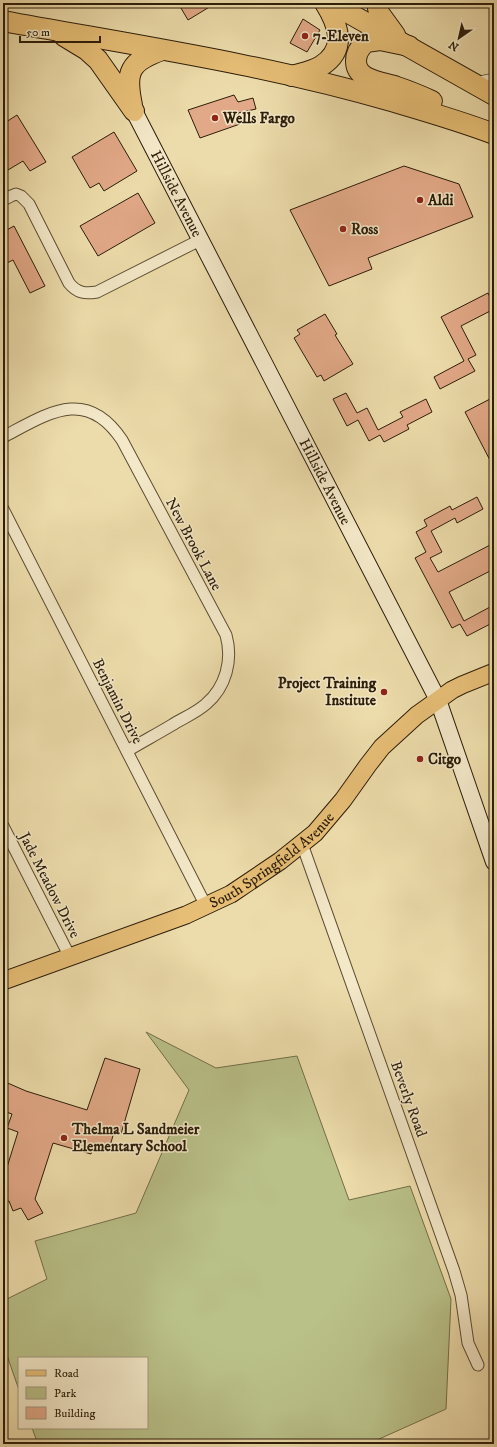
<svg xmlns="http://www.w3.org/2000/svg" width="497" height="1447" viewBox="0 0 497 1447" font-family="'IM FELL DW Pica',serif">
  <style>
    .green { fill: #b9c088; stroke: #726e48 }
    .building { fill: #e2a988; stroke: #2c1d09 }
    .lines { fill: none; stroke-linecap: round; stroke-linejoin: round }
    .street-casing { stroke: #5c4d32; stroke-width: 13 }
    .secondary-casing { stroke: #2c1d09; stroke-width: 18 }
    .primary-casing { stroke: #2c1d09; stroke-width: 19 }
    .highway-casing { stroke: #2c1d09; stroke-width: 22 }
    .street { stroke: #f3e8c8; stroke-width: 11 }
    .secondary { stroke: #f3e8c8; stroke-width: 16 }
    .primary { stroke: #e6be76; stroke-width: 17 }
    .highway { stroke: #e6be76; stroke-width: 20 }
    .poi-dot { fill: #8f2418; stroke: #f3e8c8; stroke-width: 1.5 }
    .labels { text-anchor: middle; stroke-width: 3; stroke-linejoin: round; paint-order: stroke }
    .poi-label { font-size: 15px; font-weight: bold; fill: #2c1d09; stroke: #f3e8c8; text-anchor: start }
    .street-label { font-size: 15px; fill: #2c1d09; stroke: #f3e8c8 }
  </style>
  <rect width="100%" height="100%" fill="#eddcab"/>
  <filter id="stains"><feTurbulence type="fractalNoise" baseFrequency=".005" numOctaves="4"/><feColorMatrix values="0 0 0 0 .2 0 0 0 0 .09 0 0 0 0 .02 0 0 0 .5 -.17"/></filter>
  <radialGradient id="worn" r=".72"><stop offset=".6" stop-color="#630" stop-opacity="0"/><stop offset="1" stop-color="#630" stop-opacity=".3"/></radialGradient>
  <!-- green -->
  <path class="green" d="M146 1032 216 1068 297 1056 349 1200 410 1186 451 1299 446 1409 368 1444H38L32 1428H147V1358H19V1390L3 1344V1301L47 1279 35 1241 136 1213 189 1090Z"/>
  <!-- building -->
  <g class="building">
    <path d="M178 3H216L188 20Z"/>
    <path d="M303 19 320 30 307 52 290 43Z"/>
    <path d="M234 95 238 102 253 98 256 109 238 113 240 124 200 138 188 110Z"/>
    <path d="M17 115 46 162 30 171 23 161 3 173V124Z"/>
    <path d="M114 132 137 171 104 191 99 183 90 188 72 157Z"/>
    <path d="M404 166 459 184 473 217 368 258 372 269 329 286 290 210Z"/>
    <path d="M138 193 155 223 98 256 80 226Z"/>
    <path d="M14 226 45 286 30 293 13 260 3 265V232Z"/>
    <path d="M488 293 494 305V309L461 326 476 355 468 359 475 371 440 389 434 377 464 361 441 317Z"/>
    <path d="M325 314 337 334 335 335 353 364 324 381 321 375 317 377 294 338 300 334 297 330Z"/>
    <path d="M346 393 357 413 367 408 378 430 403 417 400 412 426 399 432 412 407 425 409 429 384 442 380 435 369 441 358 420 347 426 333 399Z"/>
    <path d="M490 399 494 407V468L465 412Z"/>
    <path d="M477 497 483 509 457 523 455 518 431 531 442 552 430 558 438 572 494 543V569L449 592 464 621 490 607 494 614V622L467 636 460 624 452 628 415 558 426 552 416 532 427 526 424 520 450 506 452 510Z"/>
    <path d="M105 1058 140 1069 121 1134 114 1132 110 1146 94 1143 91 1154 53 1143 35 1199 43 1213 28 1220 21 1208 13 1211 9 1201 3 1203V1180L18 1132 7 1128 12 1114 3 1111V1081L26 1091 87 1110Z"/>
  </g>
  <g class="lines">
    <!-- street casing -->
    <g class="street-casing">
      <g id="street">
        <path d="M475 83 494 79"/>
        <path d="M3 200 11 196 16 194 21 196 29 204 69 283C77 293 85 294 97 292L200 240"/>
        <path d="M3 437C47 414 86 386 122 440L226 635C233 660 226 687 206 704 196 713 183 718 172 725 157 734 142 742 127 751"/>
        <path d="M3 509 206 906"/>
        <path d="M3 826 70 957"/>
        <path d="M302 844 454 1271 461 1295 468 1343 478 1365"/>
      </g>
    </g>
    <!-- secondary casing -->
    <g class="secondary-casing">
      <g id="secondary">
        <path id="s1" d="M134 111 438 700 494 862"/>
      </g>
    </g>
    <!-- primary casing -->
    <g class="primary-casing">
      <g id="primary">
        <path id="s2" d="M3 981 186 915 231 894 280 861 315 833 343 800 368 765 382 747 417 715 452 690 462 685 494 672"/>
      </g>
    </g>
    <!-- highway casing -->
    <g class="highway-casing">
      <g id="highway">
        <path d="M331 3 494 95"/>
        <path d="M377 3 379 13 395 35"/>
        <path d="M3 21C133 45 264 64 391 101 425 111 460 121 494 134"/>
        <path d="M64 36 87 50 98 60 134 111"/>
        <path d="M409 46 380 40 366 42C360 47 356 53 356 61 356 81 383 82 397 87 409 91 421 96 432 101"/>
        <path d="M292 76C302 73 313 71 321 66 348 49 338 24 325 3"/>
        <path d="M132 105C125 72 129 62 162 50"/>
      </g>
    </g>
    <!-- street -->
    <use href="#street" class="street"/>
    <!-- secondary -->
    <use href="#secondary" class="secondary"/>
    <!-- primary -->
    <use href="#primary" class="primary"/>
    <!-- highway -->
    <use href="#highway" class="highway"/>
  </g>
  <!-- markers -->
  <g class="poi-dot">
    <circle cx="305" cy="36" r="4"/>
    <circle cx="215" cy="118" r="4"/>
    <circle cx="420" cy="200" r="4"/>
    <circle cx="343" cy="229" r="4"/>
    <circle cx="384" cy="692" r="4"/>
    <circle cx="420" cy="759" r="4"/>
    <circle cx="64" cy="1138" r="4"/>
  </g>
  <g class="labels">
    <!-- poi labels -->
    <g class="poi-label">
      <text x="313" y="41">7-Eleven</text>
      <text x="223" y="123">Wells Fargo</text>
      <text x="428" y="205">Aldi</text>
      <text x="351" y="234">Ross</text>
      <text x="376" y="688" text-anchor="end">Project Training<tspan x="376" dy="17">Institute</tspan></text>
      <text x="428" y="764">Citgo</text>
      <text x="72" y="1134">Thelma L Sandmeier<tspan x="72" dy="17">Elementary School</tspan></text>
    </g>
    <!-- street labels -->
    <g class="street-label">
      <text dy="5" stroke="none"><textPath href="#s1" startOffset="93">Hillside Avenue</textPath></text>
      <text dy="5" stroke="none"><textPath href="#s1" startOffset="417">Hillside Avenue</textPath></text>
      <text transform="translate(194 544) rotate(62)" y="5">New Brook Lane</text>
      <text transform="translate(118 701) rotate(63)" y="5">Benjamin Drive</text>
      <text dy="5" stroke="none"><textPath href="#s2" startOffset="297">South Springfield Avenue</textPath></text>
      <text transform="translate(50 885) rotate(63)" y="5">Jade Meadow Drive</text>
      <text transform="translate(409 1099) rotate(70)" y="5">Beverly Road</text>
    </g>
  </g>
  <!-- margin -->
  <rect width="497" height="1447" fill="none" stroke="#eddcab" stroke-width="16"/>
  <rect x="4" y="4" width="489" height="1439" fill="none" stroke="#2c1d09" stroke-width="2"/>
  <rect x="8" y="8" width="481" height="1431" fill="none" stroke="#2c1d09"/>
  <!-- legend -->
  <rect x="18" y="1357" width="130" height="72" fill="#f3e8c8" stroke="#a3977c"/>
  <rect x="26" y="1370" width="20" height="6" fill="#e6be76" stroke="#a3977c"/>
  <text x="54" y="1377" font-size="12" fill="#2c1d09">Road</text>
  <rect x="26" y="1387" width="20" height="12" fill="#b9c088" stroke="#a3977c"/>
  <text x="54" y="1397" font-size="12" fill="#2c1d09">Park</text>
  <rect x="26" y="1407" width="20" height="12" fill="#e2a988" stroke="#a3977c"/>
  <text x="54" y="1417" font-size="12" fill="#2c1d09">Building</text>
  <!-- north arrow -->
  <g transform="translate(459 38) rotate(214)" stroke="#f3e8c8" stroke-width="3" paint-order="stroke">
  <path d="M0-3L7 15L0 10L-7 15Z" fill="#2c1d09"/>
  <text y="-6" font-size="11" font-weight="bold" text-anchor="middle" fill="#2c1d09">N</text>
  </g>
  <!-- scale -->
  <path d="M20 36v6h80v-6" fill="none" stroke="#2c1d09" stroke-width="2"/>
  <text x="26" y="36" font-size="12" fill="#2c1d09" stroke="#f3e8c8" stroke-width="3" paint-order="stroke">50 m</text>
  <rect width="100%" height="100%" filter="url(#stains)"/>
  <rect width="100%" height="100%" fill="url(#worn)"/>
</svg>
